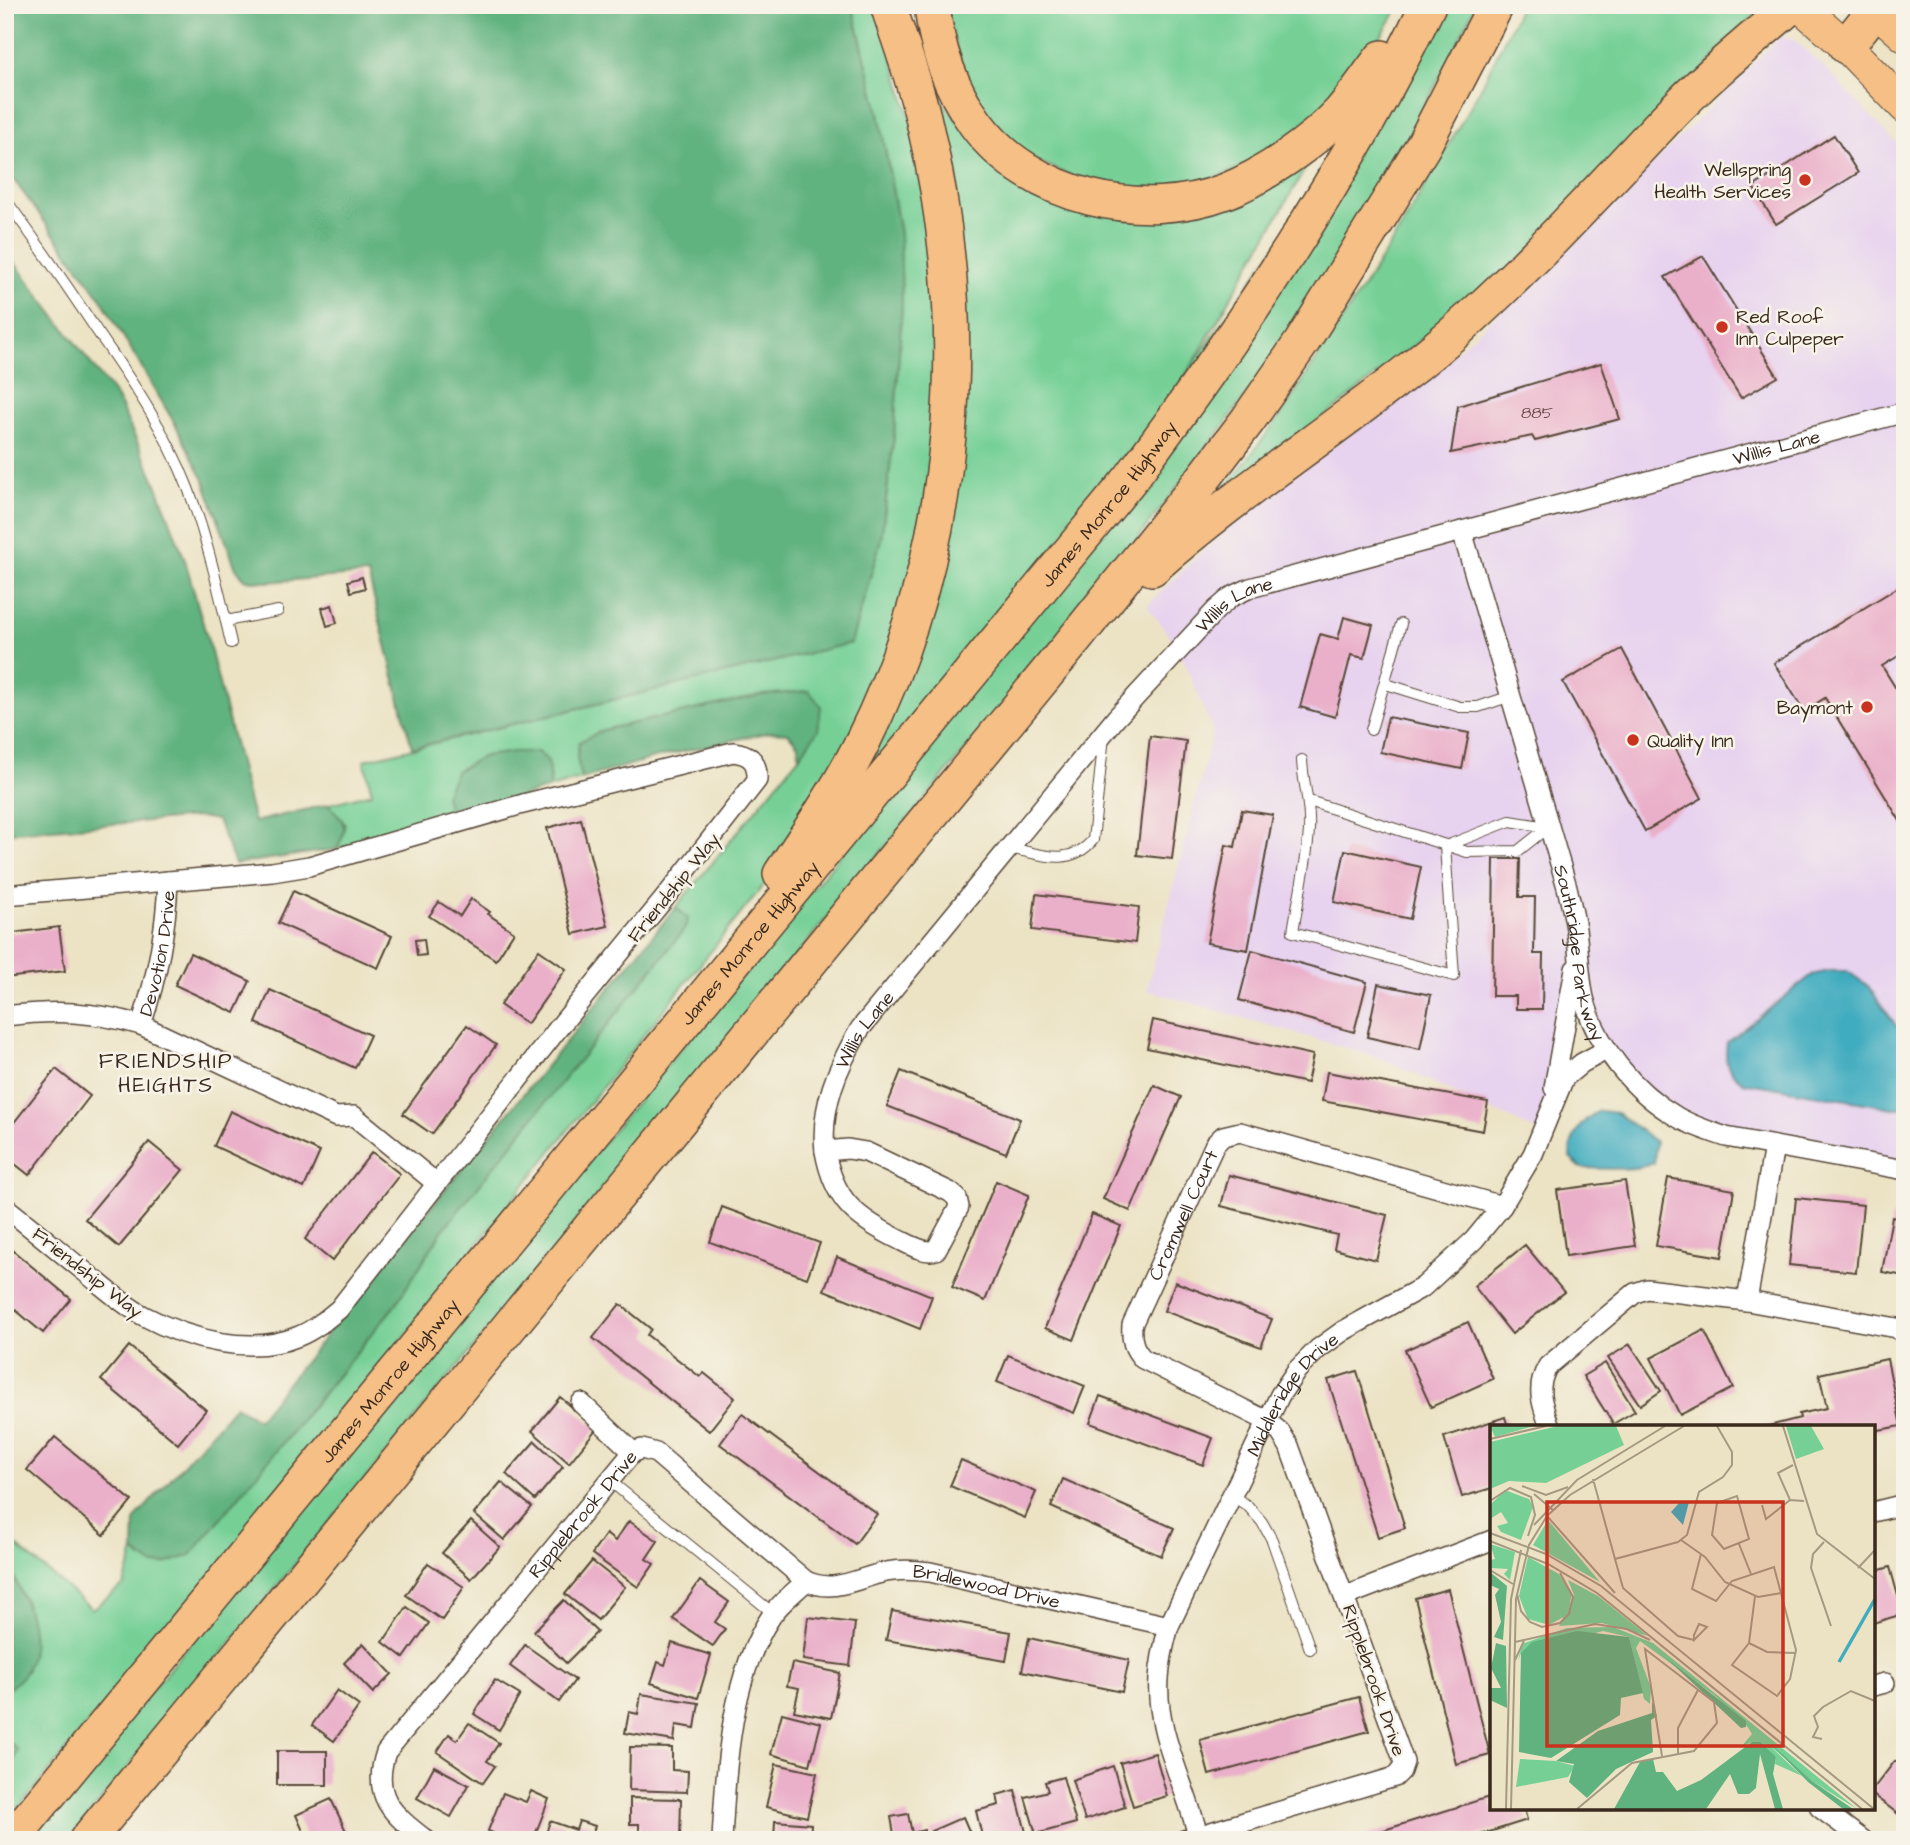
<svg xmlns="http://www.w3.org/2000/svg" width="1910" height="1845" viewBox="0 0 1910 1845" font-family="'Architects Daughter',sans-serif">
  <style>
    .built { fill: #e7d2ef }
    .green { fill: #76d096; stroke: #587d5a; stroke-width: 2 }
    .forest { fill: #60b27f; stroke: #4e6e4e; stroke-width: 2 }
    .water { fill: #40acbf; stroke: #3e6b6e; stroke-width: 2 }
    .building { fill: #eaafc9 }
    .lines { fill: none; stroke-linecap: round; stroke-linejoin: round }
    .lane-casing { stroke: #564637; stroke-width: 12 }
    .street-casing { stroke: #564637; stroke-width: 22 }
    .primary-casing { stroke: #564637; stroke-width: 34 }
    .highway-casing { stroke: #564637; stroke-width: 38 }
    .lane { stroke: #fff; stroke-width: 10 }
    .street { stroke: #fff; stroke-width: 19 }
    .primary { stroke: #f5bf86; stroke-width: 32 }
    .highway { stroke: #f5bf86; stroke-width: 35 }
    .poi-dot { fill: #c8321e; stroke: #f7f3e8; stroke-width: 2.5 }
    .labels { text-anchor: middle; stroke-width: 5; stroke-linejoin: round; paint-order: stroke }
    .number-label { font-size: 16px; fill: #674b49 }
    .poi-label { font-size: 19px; fill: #3b2a1e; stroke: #f7f3e8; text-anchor: end }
    .street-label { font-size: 19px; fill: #3b2a1e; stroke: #f7f3e8 }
    .neighbourhood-label { font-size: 21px; letter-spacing: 2px; fill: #3b2a1e; stroke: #f7f3e8 }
    .inset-river { fill: none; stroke: #40acbf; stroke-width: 3.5 }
    .inset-road { fill: none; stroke: #a59982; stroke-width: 2 }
    .view { fill: #c8321e; fill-opacity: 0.15; stroke: #c8321e; stroke-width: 3.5 }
    .inset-edge { fill: none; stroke: #3b2a1e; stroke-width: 3.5 }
  </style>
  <rect width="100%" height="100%" fill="#f7f3e8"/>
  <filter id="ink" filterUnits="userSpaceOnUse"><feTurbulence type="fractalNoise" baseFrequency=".0143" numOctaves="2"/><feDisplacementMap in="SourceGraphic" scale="14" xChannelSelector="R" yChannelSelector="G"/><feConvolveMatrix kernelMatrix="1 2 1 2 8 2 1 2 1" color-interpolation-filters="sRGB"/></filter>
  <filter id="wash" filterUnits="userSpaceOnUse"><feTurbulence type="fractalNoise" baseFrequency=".00686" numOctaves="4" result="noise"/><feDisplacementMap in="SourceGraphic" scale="28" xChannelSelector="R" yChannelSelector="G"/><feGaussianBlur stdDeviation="1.57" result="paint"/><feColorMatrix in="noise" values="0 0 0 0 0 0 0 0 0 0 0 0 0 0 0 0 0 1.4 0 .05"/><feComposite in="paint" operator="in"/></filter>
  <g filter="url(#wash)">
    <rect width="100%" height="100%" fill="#ece3c5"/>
    <!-- built -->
    <path class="built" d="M1781 36 1794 40 1822 65 1905 152V1172L1774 1146 1661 1106 1606 1050 1580 974 1541 1133 1381 1058 1147 990 1213 731 1179 649 1147 606 1238 516 1426 379 1553 264Z"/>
    <!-- green -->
    <g class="green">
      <path d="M852 5H877L921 154 943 392 906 613 806 832 451 1277 360 1394 5 1825V1778L10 1771 11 1744 5 1743V1692L27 1670 26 1603 5 1559V1536L92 1609 124 1585 134 1552 141 1559 284 1442 396 1304 442 1231 687 919 676 907 799 757 817 730 809 691 763 695 603 730 577 757 581 779 550 788 551 777 450 817 337 849 345 824 329 804 372 793 364 760 851 643 881 539 894 436 902 304 900 234 879 113Z"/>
      <path d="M943 5H1400L1378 41 1340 93 1311 124 1215 185 1106 191 1026 156 972 97Z"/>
      <path d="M1444 5H1476C1431 96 1385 185 1331 270 1268 372 1192 467 1120 562L68 1840H28L909 772Z"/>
      <path d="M1521 5H1765L1519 262 1211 507 1281 415 1401 228 1482 86Z"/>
      <path d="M936 96 940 98 963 128 1122 216 1327 131 1195 360 1168 402 1060 542 855 787 941 545Z"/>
    </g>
    <!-- forest -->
    <g class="forest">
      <path d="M5 5H852L879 113 900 234 902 304 894 436 881 539 851 643 412 748 368 574 267 582 246 580 236 569 203 478 175 424 100 297 5 168Z"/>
      <path d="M5 250 117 398 155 481 185 560 210 648 254 822 329 804C345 824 349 825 337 849L235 864 217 820 198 817 5 833Z"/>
      <path d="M809 691 821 706 818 730 799 757 798 745 788 733 770 732 654 758 581 779 577 757 579 742 603 730 763 695Z"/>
      <path d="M514 752H538L548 761 550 788 450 817 445 795 456 771 484 756Z"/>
      <path d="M676 907 688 919 684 930 442 1231 396 1304 191 1555 165 1564 153 1565 134 1552 135 1519 235 1406 258 1419Z"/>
      <path d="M5 1559C21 1591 43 1631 27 1668 24 1677 12 1686 5 1692Z"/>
      <path d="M5 1743 11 1744 18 1750 10 1771 5 1778Z"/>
    </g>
    <!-- water -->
    <g class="water">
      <path d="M1829 971H1847L1868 986 1905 1038V1108H1893L1743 1082C1727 1069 1724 1064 1727 1043L1812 975Z"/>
      <path d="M1600 1111 1617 1113 1656 1142 1654 1163C1632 1172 1604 1168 1581 1168L1570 1158C1570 1137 1581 1119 1600 1111Z"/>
    </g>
    <g id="blocks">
      <!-- building -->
      <g class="building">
        <path d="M1834 135 1858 173 1776 224 1753 187Z"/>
        <path d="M1703 256 1778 377 1741 398 1665 277Z"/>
        <path d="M1601 363 1620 419 1535 441 1532 436 1451 453 1458 406Z"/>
        <path d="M362 577 365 588 351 592 348 581Z"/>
        <path d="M1905 583V652L1882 666 1905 703V829L1825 698 1804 711 1774 663Z"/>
        <path d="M332 605 337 623 327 626 322 608Z"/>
        <path d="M1344 617 1373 625 1364 658 1351 655 1335 717 1300 707 1320 634 1338 639Z"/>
        <path d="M1622 649 1702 798 1645 831 1563 682Z"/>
        <path d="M1388 717 1469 733 1462 769 1380 752Z"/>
        <path d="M1150 736 1186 741 1172 859 1137 855Z"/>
        <path d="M1242 810 1273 815 1248 950 1207 943 1226 845 1235 847Z"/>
        <path d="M581 819 608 926 573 934 547 828Z"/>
        <path d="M1345 850 1421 867 1410 919 1334 902Z"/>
        <path d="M1494 859H1520L1519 897H1535L1534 954H1543L1542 1009H1516V996H1492Z"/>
        <path d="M293 891 392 936 378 968 278 923Z"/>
        <path d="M1036 894 1139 907 1135 943 1032 930Z"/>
        <path d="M471 899 490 912 488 914 514 932 496 960 429 916 439 902 460 916Z"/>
        <path d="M59 927 65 971 5 978V934Z"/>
        <path d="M424 939 426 955 417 956 415 940Z"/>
        <path d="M539 950 566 969 527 1024 500 1005Z"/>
        <path d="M1252 950 1367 982 1354 1032 1239 1000Z"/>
        <path d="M190 953 250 981 235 1013 175 985Z"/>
        <path d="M1378 984 1431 995 1420 1049 1367 1037Z"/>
        <path d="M270 990 370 1035 355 1068 256 1023Z"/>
        <path d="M1153 1020 1313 1055 1307 1083 1147 1048Z"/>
        <path d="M467 1025 496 1045 432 1134 403 1114Z"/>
        <path d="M56 1069 90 1096 29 1175 5 1156V1134Z"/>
        <path d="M901 1071 1020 1119 1006 1153 887 1106Z"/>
        <path d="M1327 1072 1488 1102 1483 1131 1322 1101Z"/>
        <path d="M1154 1085 1181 1097 1130 1211 1103 1199Z"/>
        <path d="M230 1111 320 1152 304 1188 214 1146Z"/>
        <path d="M149 1142 183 1170 119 1247 85 1219Z"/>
        <path d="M372 1152 400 1174 332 1261 305 1239Z"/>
        <path d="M1229 1175 1387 1215 1376 1260 1334 1249 1337 1235 1221 1206Z"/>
        <path d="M1668 1178 1734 1190 1722 1257 1656 1246Z"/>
        <path d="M996 1181 1029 1195 985 1301 952 1287Z"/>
        <path d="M1625 1181 1635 1246 1566 1256 1557 1190Z"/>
        <path d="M1796 1198 1863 1205 1856 1272 1789 1265Z"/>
        <path d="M722 1207 820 1243 807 1278 710 1242Z"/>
        <path d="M1092 1214 1121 1226 1074 1340 1045 1328Z"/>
        <path d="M1892 1217 1905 1220V1276L1882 1272Z"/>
        <path d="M5 1244 71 1299 43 1333 5 1301Z"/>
        <path d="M1525 1245 1564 1292 1512 1334 1474 1286Z"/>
        <path d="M837 1257 932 1296 920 1329 824 1290Z"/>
        <path d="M1175 1282 1272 1319 1261 1347 1164 1311Z"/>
        <path d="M620 1304 651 1329 647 1335 700 1377 704 1373 735 1398 709 1431 593 1338Z"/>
        <path d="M1468 1322 1493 1379 1431 1407 1405 1350Z"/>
        <path d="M1704 1330 1733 1388 1680 1415 1651 1358Z"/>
        <path d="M1630 1344 1661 1391 1640 1405 1608 1358Z"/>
        <path d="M129 1346 206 1410 178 1444 101 1380Z"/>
        <path d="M1008 1355 1085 1386 1074 1413 997 1382Z"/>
        <path d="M1887 1359 1901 1426 1873 1431V1427H1765L1800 1418 1799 1414 1827 1408 1819 1374Z"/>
        <path d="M1605 1363 1635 1411 1613 1424 1583 1376Z"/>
        <path d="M1357 1371 1405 1528 1378 1537 1328 1380Z"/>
        <path d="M1100 1396 1213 1438 1203 1465 1090 1423Z"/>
        <path d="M560 1397 597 1428 569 1463 532 1431Z"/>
        <path d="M742 1414 877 1514 855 1544 720 1444Z"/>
        <path d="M1505 1417 1508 1427H1492V1488L1462 1497 1444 1437Z"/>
        <path d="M55 1437 132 1501 104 1535 27 1470Z"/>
        <path d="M535 1441 563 1467 535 1500 506 1474Z"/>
        <path d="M961 1460 1036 1492 1025 1518 950 1486Z"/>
        <path d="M1063 1479 1174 1528 1161 1556 1051 1507Z"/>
        <path d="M501 1482 532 1507 504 1540 474 1514Z"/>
        <path d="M471 1521 500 1547 471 1579 442 1553Z"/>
        <path d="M629 1521 658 1541 646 1559 654 1564 638 1587 592 1554 606 1534 615 1541Z"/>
        <path d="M592 1561 625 1587 598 1620 565 1594Z"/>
        <path d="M428 1563 464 1587 442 1620 406 1595Z"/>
        <path d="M1890 1567 1903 1614 1873 1623V1572Z"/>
        <path d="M700 1581 729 1602 715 1622 725 1629 713 1646 673 1619Z"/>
        <path d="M1448 1589 1490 1755 1456 1764 1415 1598Z"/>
        <path d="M564 1600 597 1632 566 1663 534 1631Z"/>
        <path d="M407 1607 429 1623 404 1658 383 1642Z"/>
        <path d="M892 1611 1011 1632 1006 1661 886 1640Z"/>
        <path d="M808 1617 855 1623 850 1666 803 1660Z"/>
        <path d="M1029 1638 1129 1660 1122 1692 1022 1671Z"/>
        <path d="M363 1643 392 1674 373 1693 344 1663Z"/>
        <path d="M672 1643 711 1655 698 1698 651 1683 658 1662 665 1665Z"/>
        <path d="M525 1645 575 1680 559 1702 510 1666Z"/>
        <path d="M792 1663 840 1673 831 1718 794 1711 799 1688 787 1686Z"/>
        <path d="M495 1680 520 1695 499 1730 474 1714Z"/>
        <path d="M337 1690 359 1706 334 1741 312 1725Z"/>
        <path d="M641 1694 699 1703 695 1728 676 1725 674 1741 625 1733 629 1712 638 1714Z"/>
        <path d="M1359 1697 1369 1731 1209 1775 1200 1740Z"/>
        <path d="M782 1713 821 1723 810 1765 771 1754Z"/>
        <path d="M469 1723 499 1743 487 1761 495 1766 483 1783 437 1752 449 1734 457 1740Z"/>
        <path d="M630 1747 672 1748V1770L688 1771 687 1792 629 1790Z"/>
        <rect x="277" y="1751" width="50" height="34"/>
        <path d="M1155 1753 1167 1796 1133 1806 1120 1763Z"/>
        <path d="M1895 1761 1905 1769V1819L1873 1795V1789Z"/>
        <path d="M776 1764 817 1773 807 1817 766 1807Z"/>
        <path d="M434 1766 469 1785 451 1817 417 1798Z"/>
        <path d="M1113 1766 1125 1807 1085 1820 1072 1780Z"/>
        <path d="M1063 1777 1076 1823 1036 1834 1025 1797 1048 1791 1045 1782Z"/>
        <path d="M1015 1790 1028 1840H983L976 1811 999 1805 997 1795Z"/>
        <path d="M531 1791 549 1799 533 1840H510L488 1831 503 1793 526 1802Z"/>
        <path d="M1492 1796V1808H1524L1527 1820 1464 1840H1363L1362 1837Z"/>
        <path d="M630 1798 681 1799 680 1840H639V1824H630Z"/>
        <path d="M331 1799 346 1831 326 1840H307L296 1815Z"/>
        <path d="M908 1814 912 1833 924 1830 925 1840H895L891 1817Z"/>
        <path d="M963 1817 973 1840H934L931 1831Z"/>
        <path d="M550 1821 576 1830 579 1821 595 1826 590 1840H544Z"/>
        <path d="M775 1821 811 1824 810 1840H774Z"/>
      </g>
    </g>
  </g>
  <g filter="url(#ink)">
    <use href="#blocks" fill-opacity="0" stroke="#564637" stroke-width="2"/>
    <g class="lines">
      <!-- lane casing -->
      <g class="lane-casing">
        <g id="lane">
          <path d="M5 199C37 242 67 286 97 331 131 380 166 431 188 488 207 538 219 591 231 643"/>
          <path d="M226 621 278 611"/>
          <path d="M1386 684 1460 707H1478L1511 696"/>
          <path d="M1371 730 1401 624"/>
          <path d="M1302 760C1303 784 1311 806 1309 830 1307 864 1298 898 1293 932L1454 976 1445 846"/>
          <path d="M1309 801 1467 852 1518 851 1548 827"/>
          <path d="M1446 846 1510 821 1548 827"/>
          <path d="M1010 848C1041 854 1069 868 1093 840L1104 736"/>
          <path d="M610 1481 773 1613"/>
          <path d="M1231 1495 1248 1506 1262 1522 1272 1540 1310 1649"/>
        </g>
      </g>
      <!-- street casing -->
      <g class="street-casing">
        <g id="street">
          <path id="s1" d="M1462 531 1567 887C1570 901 1574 915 1576 929 1579 952 1579 975 1584 998 1596 1046 1634 1092 1677 1117 1692 1126 1709 1131 1726 1137L1905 1170"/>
          <path d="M5 895 272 872 309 866 523 804 733 752C751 754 758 762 757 780L664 899 560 1026 339 1309C327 1319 314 1330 299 1336 251 1356 189 1340 144 1316 122 1304 104 1287 84 1271 58 1250 32 1228 5 1207"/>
          <path d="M5 1016C56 1010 92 1011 141 1025L336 1117 354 1116 436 1183"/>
          <path id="s2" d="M141 1025C157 978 166 931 168 881"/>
          <path d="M1554 1088 1575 969"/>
          <path d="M848 1149 866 1152 950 1192 957 1198 959 1207 936 1250C925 1254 910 1245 900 1240 856 1218 834 1201 825 1151Z"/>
          <path id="s3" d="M825 1151C820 1107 838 1066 860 1029L1116 718 1216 610 1231 597 1250 588 1905 412"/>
          <path d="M1747 1301 1774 1146"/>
          <path d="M581 1403 633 1452"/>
          <path d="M1550 1427C1542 1405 1535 1387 1548 1366L1635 1293 1647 1289 1747 1301 1897 1328 1905 1335"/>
          <path d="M1873 1512 1905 1504"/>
          <path d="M1346 1596 1492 1540"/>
          <path d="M1873 1686 1885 1683"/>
          <path d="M1820 1808 1863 1840"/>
          <path id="s4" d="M1198 1836C1186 1784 1155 1733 1159 1679 1160 1661 1164 1644 1169 1626L1280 1395 1297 1370 1318 1349 1343 1331 1423 1287 1474 1240 1502 1206 1533 1154 1564 1078 1582 1063 1606 1050"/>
          <path id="s5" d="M426 1840C392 1814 371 1796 386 1752L633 1452 642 1449 656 1453 806 1581C835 1594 857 1578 886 1572 901 1569 915 1570 930 1572L1169 1626"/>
          <path d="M722 1840C726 1768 730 1677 772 1615 781 1602 795 1592 806 1581"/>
          <path id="s6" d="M1184 1840 1395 1777 1401 1771 1404 1762 1289 1446 1280 1432 1267 1421 1143 1359C1133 1348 1131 1340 1132 1325L1215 1144 1223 1136 1240 1132 1502 1206"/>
        </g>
      </g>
      <!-- primary casing -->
      <g class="primary-casing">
        <g id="primary">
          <path d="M1799 5 1846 46 1905 107"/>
          <path d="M1870 5 1905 36"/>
        </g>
      </g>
      <!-- highway casing -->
      <g class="highway-casing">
        <g id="highway">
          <path d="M932 5C936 48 951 89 976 124 1030 198 1143 223 1226 191 1264 176 1312 143 1340 113 1355 96 1368 76 1382 58"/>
          <path d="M1846 46 1879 5"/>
          <path d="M1152 568C1254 477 1372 408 1473 316 1541 254 1603 186 1666 119 1705 78 1749 42 1792 5"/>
          <path d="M781 874C810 831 839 789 862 743 959 548 974 327 923 117 914 79 900 42 888 5"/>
          <path id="s7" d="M11 1840 1131 478C1243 328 1347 174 1428 5"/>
          <path d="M87 1840 1075 639 1203 479 1248 420 1302 342 1423 146 1496 5"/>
        </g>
      </g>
      <!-- lane -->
      <use href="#lane" class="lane"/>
      <!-- street -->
      <use href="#street" class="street"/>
      <!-- primary -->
      <use href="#primary" class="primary"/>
      <!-- highway -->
      <use href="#highway" class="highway"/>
    </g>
  </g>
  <!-- markers -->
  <g class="poi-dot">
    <circle cx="1805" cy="180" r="7"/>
    <circle cx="1722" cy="327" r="7"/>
    <circle cx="1867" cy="707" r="7"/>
    <circle cx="1633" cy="740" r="7"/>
  </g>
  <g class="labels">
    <!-- number labels -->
    <g class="number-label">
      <text x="1537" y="418">885</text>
    </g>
    <!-- poi labels -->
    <g class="poi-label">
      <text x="1791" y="176">Wellspring<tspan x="1791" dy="22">Health Services</tspan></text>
      <text x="1736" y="323" text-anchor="start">Red Roof<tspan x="1736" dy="22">Inn Culpeper</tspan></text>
      <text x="1853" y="714">Baymont</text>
      <text x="1647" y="747" text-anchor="start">Quality Inn</text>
    </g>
    <!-- street labels -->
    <g class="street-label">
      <text dy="7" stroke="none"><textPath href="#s3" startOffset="1265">Willis Lane</textPath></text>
      <text dy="7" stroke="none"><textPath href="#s7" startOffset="1729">James Monroe Highway</textPath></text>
      <text dy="7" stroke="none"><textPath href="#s3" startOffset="698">Willis Lane</textPath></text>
      <text transform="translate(673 887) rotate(-51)" y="7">Friendship Way</text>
      <text dy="7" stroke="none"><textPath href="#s7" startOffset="1162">James Monroe Highway</textPath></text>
      <text dy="7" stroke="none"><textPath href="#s1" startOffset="438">Southridge Parkway</textPath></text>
      <text dy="7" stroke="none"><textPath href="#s2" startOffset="74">Devotion Drive</textPath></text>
      <text dy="7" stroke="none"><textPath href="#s3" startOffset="131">Willis Lane</textPath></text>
      <text dy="7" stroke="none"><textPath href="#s6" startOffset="905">Cromwell Court</textPath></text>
      <text transform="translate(88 1272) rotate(38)" y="7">Friendship Way</text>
      <text dy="7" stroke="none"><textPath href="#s7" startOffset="595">James Monroe Highway</textPath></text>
      <text dy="7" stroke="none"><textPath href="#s4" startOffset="481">Middleridge Drive</textPath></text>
      <text dy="7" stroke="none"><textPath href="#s5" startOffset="415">Ripplebrook Drive</textPath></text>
      <text dy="7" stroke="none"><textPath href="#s5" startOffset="901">Bridlewood Drive</textPath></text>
      <text transform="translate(1375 1680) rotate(71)" y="7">Ripplebrook Drive</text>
    </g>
    <!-- neighbourhood labels -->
    <g class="neighbourhood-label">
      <text x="166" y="1068">FRIENDSHIP<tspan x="166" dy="24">HEIGHTS</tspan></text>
    </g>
  </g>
  <!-- overview -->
  <g transform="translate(1490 1425)">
    <rect width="385" height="385" fill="#ece3c5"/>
    <path d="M0 1H44L5 12ZM68 1H126L134 20 56 58 19 56 0 64V17ZM296 1H321L334 24 306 34ZM15 65 39 74 43 82 31 115 11 107 7 101 18 98 11 87 0 94V80ZM58 95 110 157 43 120ZM0 119 25 127 20 155 14 149 18 144 0 143V135L5 134ZM38 132 69 149 82 169 77 190 59 200 38 194 29 171ZM78 155 108 171 158 211 112 198 69 201 84 170ZM123 202 163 218 367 384 322 356 280 321 312 351 285 339 286 332 262 317 251 322 262 309 257 301 224 270 150 216 146 223 161 263 160 279 154 274 139 212 113 206 31 228 28 236 32 219 77 203ZM30 334 66 336 85 341 78 352 26 362Z" fill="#76d096"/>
    <path d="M0 147 17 161 13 215 4 212 11 197 5 170 9 164 0 160ZM87 206 139 212 153 268 131 273 130 290 61 333 29 327 31 228 42 217ZM6 218 16 221 17 283 0 275V263H11L1 243ZM176 233 256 296V302L251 303ZM162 276 167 291 161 295 163 327 126 344 97 373 79 357 84 339 66 336 108 306 162 288ZM262 317H270L286 332 283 349 293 384H285L270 329 266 363 259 369H248L240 349 216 384H124L150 337 163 334 166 347H173L187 366 211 355ZM280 318 322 356 363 384H353L318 357Z" fill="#60b27f"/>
    <path d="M190 77H199L193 100 181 87Z" fill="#40acbf"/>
    <path class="inset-river" d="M349 237 385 174"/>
    <path class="inset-road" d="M293 1 327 109 385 154M0 14 56 1M303 40 288 48 300 75 314 76M103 54 133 163 188 211 204 215M32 61 56 70 78 62M44 69 63 85M247 71 259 114 234 124 222 110 227 78ZM0 76 20 63 41 72 45 90 38 111M272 80 276 94 300 75M57 91 125 168M44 100 87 55 175 1M0 108 56 129 111 161 384 384M191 115 215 132 235 157 268 172 291 168M0 116 58 139 107 168 372 384M334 117 323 129 321 143 341 201M249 119 261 149M211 129 202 164 226 176 242 156 284 142 306 225 300 254 287 271 242 240 259 218M125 134 188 117 197 110 209 67 233 52 242 40V27L227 1M368 143 385 125M0 145 23 159M27 169 31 186 40 197 52 202 70 198 79 189 83 172 70 148M209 199 217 202 204 215V210ZM25 217 105 199 137 204 160 215M259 218 277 227 306 228M259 218 265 171M25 235 34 216M332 314 323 312 328 302 324 291 333 282 361 266 385 276M188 329V303L208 265M16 384 21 174 31 125M21 384 26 174 39 120 57 91 80 70 194 1M87 384 142 338 204 326 227 298 224 277 155 224 172 331"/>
    <path class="view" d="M57 77H293V321H57Z"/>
    <rect width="385" height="385" class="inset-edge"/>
  </g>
  <!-- margin -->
  <rect width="1910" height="1845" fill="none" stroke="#f7f3e8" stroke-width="28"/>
</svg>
